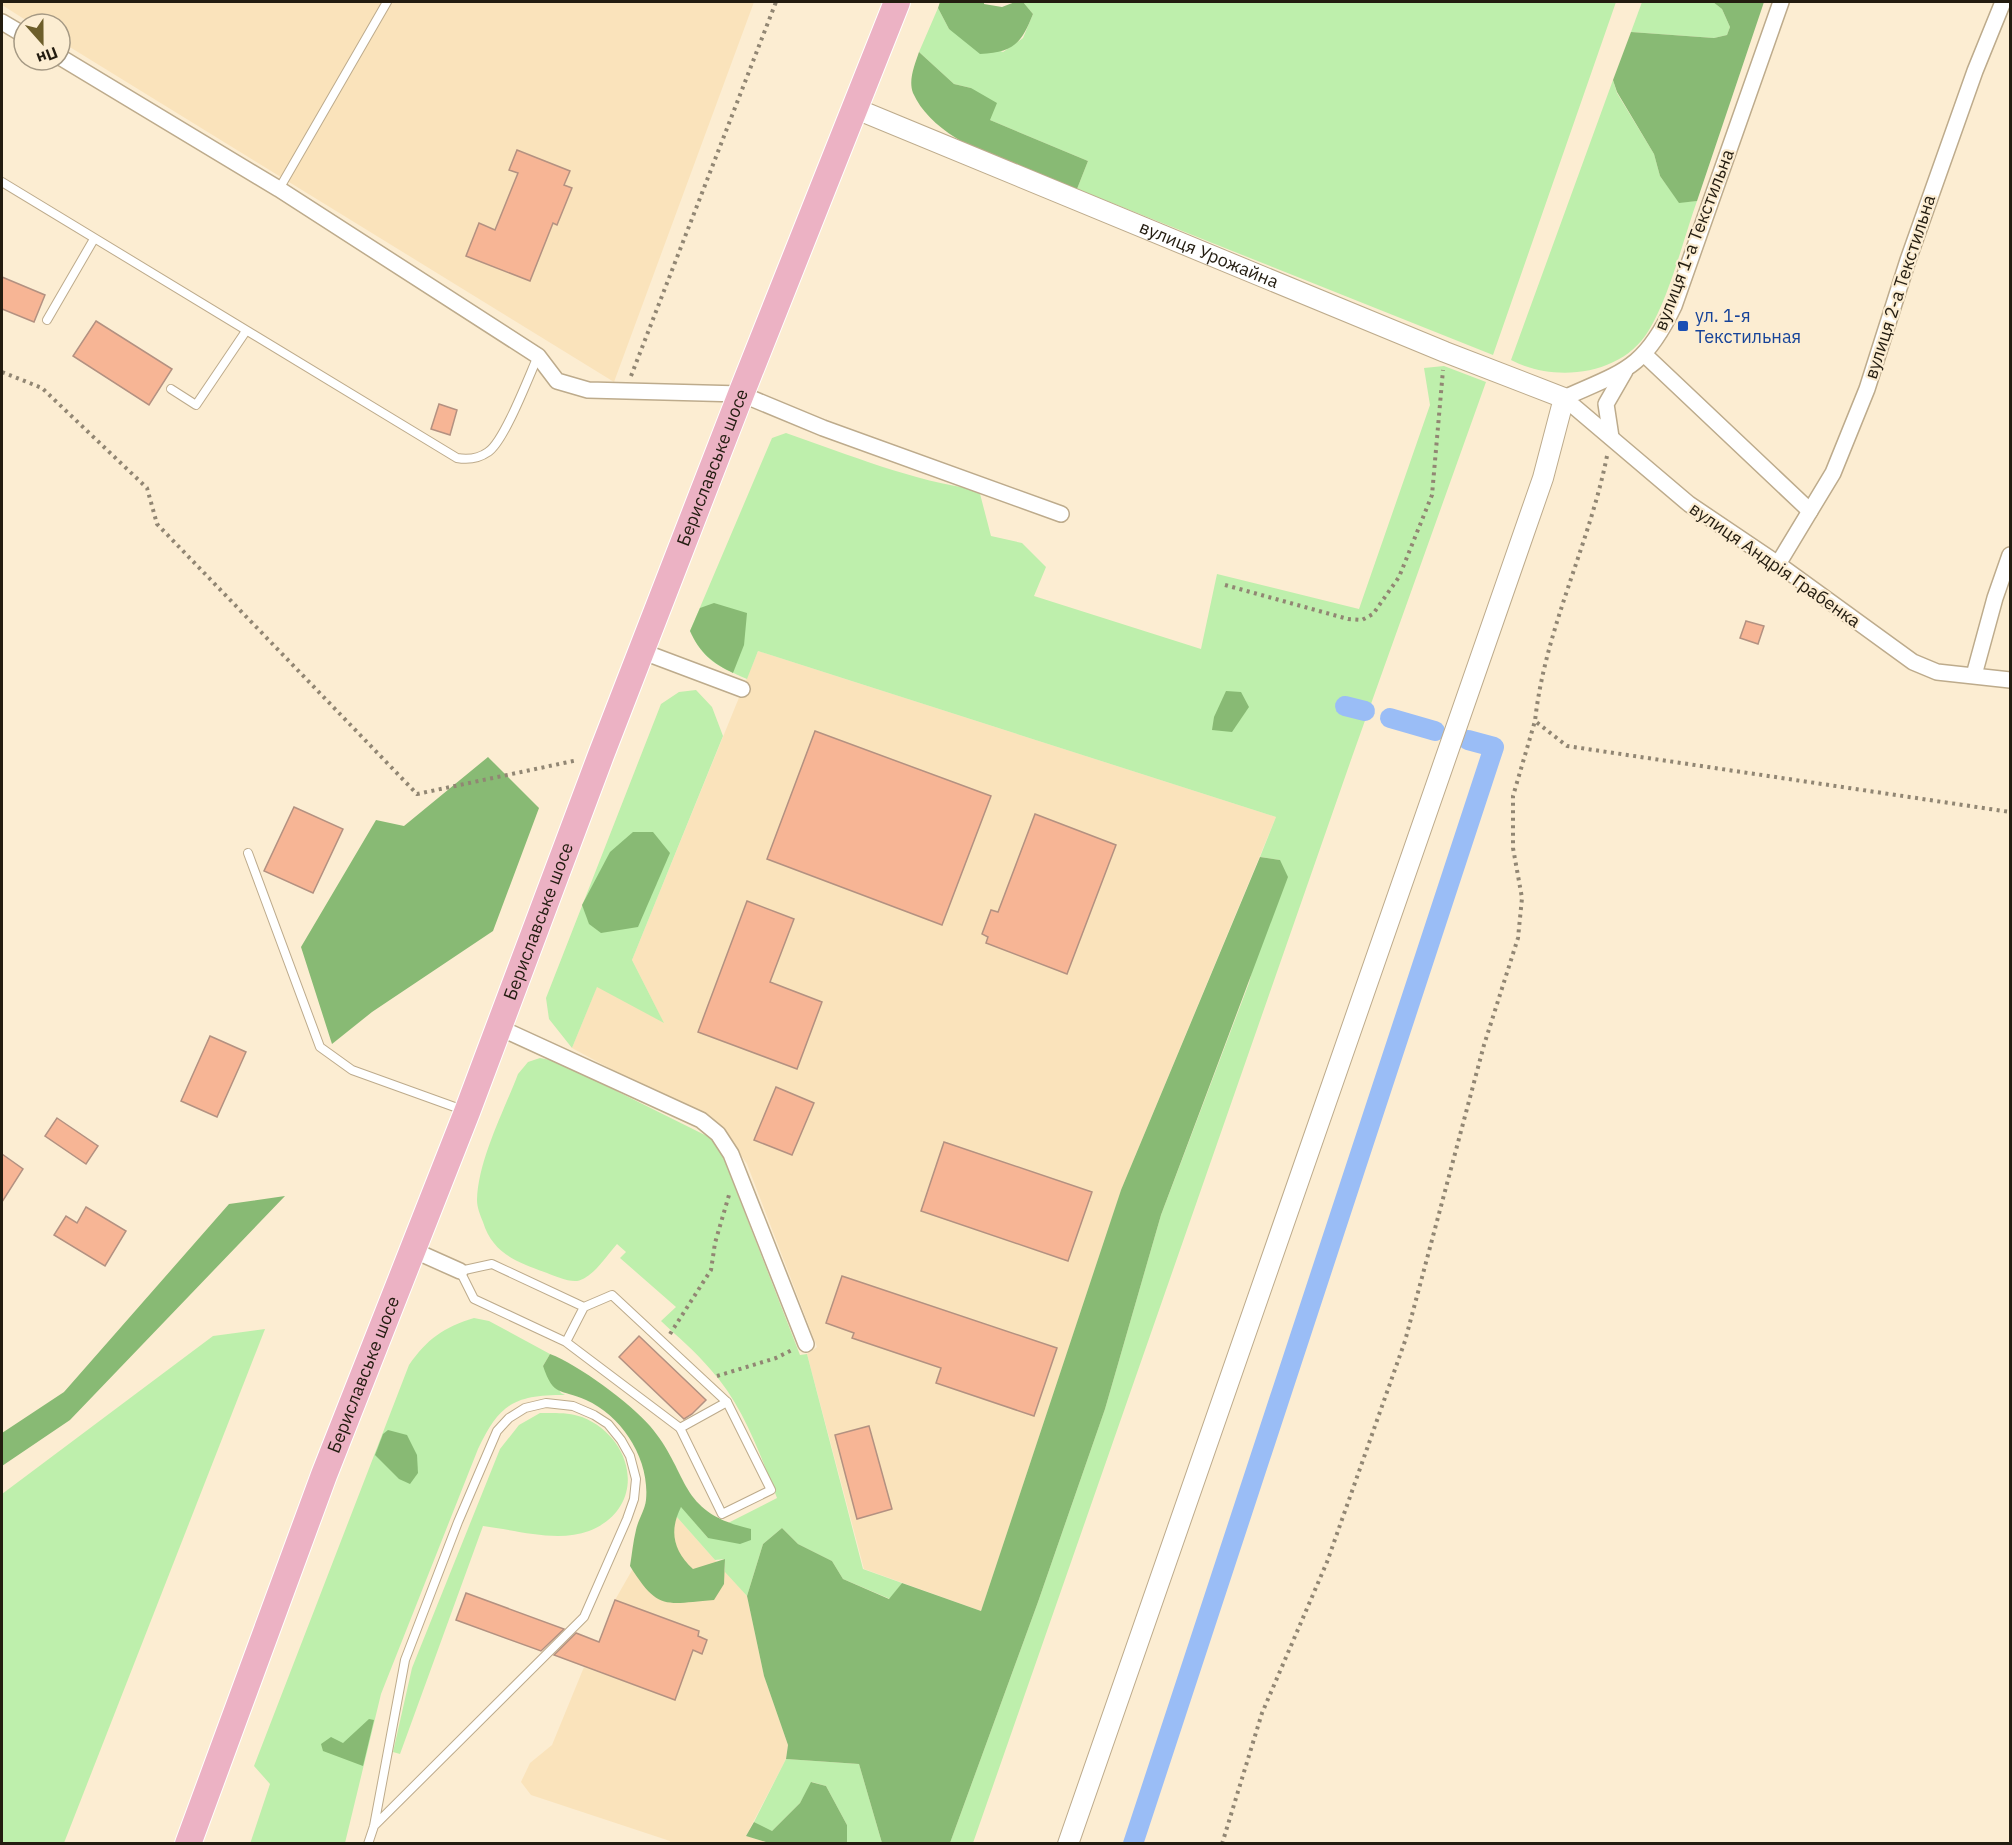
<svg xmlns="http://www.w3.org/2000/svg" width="2012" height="1845" viewBox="0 0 2012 1845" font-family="'IBM Plex Sans',sans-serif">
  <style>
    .built { fill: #fae3bb }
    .green { fill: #beefac }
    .forest { fill: #88ba74 }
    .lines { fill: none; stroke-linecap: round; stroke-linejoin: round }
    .canal { stroke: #9abdf6; stroke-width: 20 }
    .building { fill: #f7b595; stroke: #b39181; stroke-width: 1.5 }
    .service-casing { stroke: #bdab8c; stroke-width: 10 }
    .minor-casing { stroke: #bdab8c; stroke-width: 18 }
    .tertiary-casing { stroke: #bdab8c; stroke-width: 22 }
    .primary-casing { stroke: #fff; stroke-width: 28 }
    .path { stroke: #918673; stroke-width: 4; stroke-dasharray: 3 4.5; stroke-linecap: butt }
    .service { stroke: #fff; stroke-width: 8 }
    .minor { stroke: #fff; stroke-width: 15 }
    .tertiary { stroke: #fff; stroke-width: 20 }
    .primary { stroke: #ecb2c4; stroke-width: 26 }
    .transit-dot { fill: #1a4fb4; stroke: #fcedd2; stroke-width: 2 }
    .labels { text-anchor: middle; stroke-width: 4.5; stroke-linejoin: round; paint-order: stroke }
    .street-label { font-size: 18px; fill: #231c10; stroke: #fcedd2 }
    .transit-label { font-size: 18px; fill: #164399; stroke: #fcedd2; text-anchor: start }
  </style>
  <rect width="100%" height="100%" fill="#fcedd2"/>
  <!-- built -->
  <g class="built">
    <path d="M2 2H754L614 382 60 41V24H32L2 5Z"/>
    <path d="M758 651 1276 817 1121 1190 981 1611 864 1569 807 1354 817 1347 747 1164 724 1130 572 1048 597 986 663 1022 632 960Z"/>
    <path d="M668 1507 747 1596 764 1676 788 1745 786 1759 746 1836 769 1843H670V1841L531 1795 521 1782 530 1763 552 1745 584 1667 675 1700 693 1650 702 1653 707 1640 698 1636 699 1631 615 1600Z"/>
  </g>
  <!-- green -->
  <g class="green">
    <path d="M1023 2H1616L1493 355 1077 189 1088 161 990 120 971 88 954 84 919 52 938 8 949 29 1003 52 1023 38 1033 14Z"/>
    <path d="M1642 2H1713L1722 9 1730 27 1727 35 1714 38 1631 32Z"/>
    <path d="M1613 80 1617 93 1654 154 1660 176 1679 202 1697 201C1683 240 1670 295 1649 330 1622 376 1554 383 1511 360Z"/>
    <path d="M1444 366 1486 382 1352 757 973 1843H950L1038 1602 1105 1409 1161 1215 1249 983 1280 860 1260 857 1276 817 758 651 747 679C718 666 704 661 690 631L772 438 786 433C850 455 912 481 979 490L991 536 1022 543 1046 567 1034 596 1201 649 1217 574 1359 609 1430 405 1424 368Z"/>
    <path d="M696 690 712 707 723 736 632 960 664 1023 597 987 572 1048 549 1019 546 998 661 704 679 692Z"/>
    <path d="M540 1058 556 1061 717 1141 800 1355 807 1354 863 1569 902 1583 890 1599 843 1579 832 1561 798 1544 782 1528 763 1544 747 1596 725 1572V1559L715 1560 676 1516 681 1506 708 1538 731 1525 728 1523 777 1498C760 1454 743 1405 711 1370 696 1352 678 1337 661 1321L676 1307 620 1258 626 1252 617 1244C607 1255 593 1278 577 1281 568 1282 555 1276 547 1273 517 1262 493 1254 483 1222 480 1215 477 1207 477 1200 478 1160 504 1111 518 1074L528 1062Z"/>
    <path d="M474 1318 489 1321 550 1354 543 1366 561 1393 565 1395C515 1395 500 1403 478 1449L381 1694 345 1843 250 1844 270 1784 254 1766 409 1365C427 1339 444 1327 474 1318Z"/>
    <path d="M265 1329 64 1843H2V1494L213 1336Z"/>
    <path d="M540 1413C553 1413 569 1412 582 1417 635 1438 648 1508 589 1531 557 1543 516 1530 483 1526L400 1754 393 1752 412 1668 500 1449 519 1425Z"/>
    <path d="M786 1759 859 1764 882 1843H847V1825L826 1786 812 1782 800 1803 771 1832 754 1822Z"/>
  </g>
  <!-- forest -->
  <g class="forest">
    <path d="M940 2H984V4L1002 7 1015 2H1023L1033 14C1021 44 1014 52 980 54L949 29 938 8Z"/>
    <path d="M1713 2H1764L1697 201 1679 203 1660 176 1654 154 1617 92 1613 80 1631 32 1714 38 1727 35 1730 27 1722 9Z"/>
    <path d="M919 52 954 84 971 88 997 103 990 120 1088 161 1077 189C1027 169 937 147 913 93 908 80 915 64 919 52Z"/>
    <path d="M714 603 747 613 744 645 733 673C712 663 700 653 690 631L700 608Z"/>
    <path d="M1226 691 1241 692 1249 707 1232 732 1212 730 1214 717Z"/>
    <path d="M488 757 539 808 493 931 372 1012 332 1044 301 947 376 820 404 826Z"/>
    <path d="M633 832H653L670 853 638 927 601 933 589 924 582 905 610 852Z"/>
    <path d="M1260 857 1280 860 1288 877 1161 1215 1105 1409 1038 1602 950 1843H882L859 1764 786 1759 788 1745 764 1676 747 1596 763 1544 782 1528 798 1544 832 1561 843 1579 889 1599 902 1583 981 1611 1121 1190Z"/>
    <path d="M285 1196 70 1420 2 1466V1433L64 1392 229 1204Z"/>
    <path d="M550 1354C579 1365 630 1403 650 1426 691 1474 676 1512 751 1529V1540L740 1544 708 1538 681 1507C669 1531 673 1550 693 1569L725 1559 724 1584 714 1600C665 1604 658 1611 630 1566 632 1554 633 1542 636 1530 638 1520 645 1510 646 1500 650 1459 622 1416 586 1400 560 1388 554 1398 543 1366Z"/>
    <path d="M388 1430 407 1435 417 1455 418 1473 410 1484 399 1479 375 1455 383 1434Z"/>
    <path d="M369 1719 374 1720 363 1766 323 1751 321 1744 331 1737 343 1743Z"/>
    <path d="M811 1782 826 1786 847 1825V1843H769L746 1836 754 1822 772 1831 800 1803Z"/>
  </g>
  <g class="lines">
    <!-- canal -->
    <g class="canal">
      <path d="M1345 706 1365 711"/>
      <path d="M1390 718 1435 731"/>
      <path d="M1133 1844 1494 747 1468 740"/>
    </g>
  </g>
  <!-- building -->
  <g class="building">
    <path d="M517 150 570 171 564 185 572 188 557 225 553 223 530 281 466 256 479 223 495 230 518 173 509 170Z"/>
    <path d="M2 277 45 295 34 322 2 309Z"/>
    <path d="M96 321 172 369 149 405 73 356Z"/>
    <path d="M439 404 457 410 450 435 431 429Z"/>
    <path d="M1746 621 1764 626 1758 644 1740 638Z"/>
    <path d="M815 731 991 796 942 925 767 859Z"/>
    <path d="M294 807 343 829 313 893 264 871Z"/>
    <path d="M1035 814 1116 845 1067 974 986 943 988 937 982 934 991 910 998 912Z"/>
    <path d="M747 901 794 919 770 982 822 1002 797 1069 698 1032Z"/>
    <path d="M210 1036 246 1052 217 1117 181 1101Z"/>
    <path d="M776 1087 814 1103 792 1155 754 1140Z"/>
    <path d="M57 1118 98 1146 86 1164 45 1136Z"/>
    <path d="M944 1142 1092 1192 1068 1261 921 1211Z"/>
    <path d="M2 1154 23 1169 2 1202Z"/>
    <path d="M86 1207 126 1231 105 1266 54 1235 66 1216 77 1223Z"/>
    <path d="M842 1276 1057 1348 1034 1416 936 1383 941 1368 852 1338 854 1333 826 1323Z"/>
    <path d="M639 1336 706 1400 692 1414 684 1419 619 1357Z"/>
    <path d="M869 1426 892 1509 857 1519 835 1435Z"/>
    <path d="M466 1593 564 1629 541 1651 456 1620Z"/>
    <path d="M615 1600 699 1631 698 1636 707 1640 702 1654 693 1650 675 1700 554 1655 576 1633 599 1642Z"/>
  </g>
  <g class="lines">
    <!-- service casing -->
    <g class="service-casing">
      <g id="service">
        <path d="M2 182 457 458C468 460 478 459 488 452 504 442 529 376 538 356"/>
        <path d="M279 189 387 2"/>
        <path d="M47 320 94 239"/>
        <path d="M171 389 196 405 246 331"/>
        <path d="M248 853 320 1047 352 1070 463 1110"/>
        <path d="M566 1342 584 1307 612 1295 727 1402 771 1490 722 1514 680 1428 566 1342 474 1299 460 1271 492 1264 584 1307"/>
        <path d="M680 1428 727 1402"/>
        <path d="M368 1844 374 1826 405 1660 458 1522 497 1431 509 1418 525 1408 546 1403 573 1406 594 1415 608 1424 621 1440 630 1456 636 1479 634 1499 627 1519 584 1617 374 1826"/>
      </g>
    </g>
    <!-- minor casing -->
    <g class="minor-casing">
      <g id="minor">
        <path d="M1781 2 1674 306C1644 369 1624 371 1564 398L1689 504 1778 564 1913 662 1937 672 2010 680"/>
        <path d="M2 22 24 35"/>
        <path d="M60 57 279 189 538 356 557 381 588 390 741 394 823 428 1061 514"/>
        <path d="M1645 355 1810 511"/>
        <path d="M1611 437 1606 404 1625 371"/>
        <path d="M1778 564 1833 473 1867 389 1908 260 1975 71 2003 2"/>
        <path d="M641 651 742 689"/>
        <path d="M1974 675 1995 598 2010 555"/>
        <path d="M498 1027 701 1120 718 1134 731 1154 806 1344"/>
        <path d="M413 1250 460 1271"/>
      </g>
    </g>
    <!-- tertiary casing -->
    <g class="tertiary-casing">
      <g id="tertiary">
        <path id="s1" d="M854 108 1445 352 1564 398 1543 478 1068 1844"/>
      </g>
    </g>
    <!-- primary casing -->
    <g class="primary-casing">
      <g id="primary">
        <path id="s2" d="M188 1844 324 1475 467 1112 601 755 741 394 897 2"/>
      </g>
    </g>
    <!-- path -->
    <g class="path">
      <path d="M2 372 42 388 147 488 157 524 417 794 578 760"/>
      <path d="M631 376 776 2"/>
      <path d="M1607 456C1589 546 1545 629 1535 721L1567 746 2010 812"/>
      <path d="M1225 585 1348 619 1362 620 1373 614 1399 577 1432 495 1443 370"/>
      <path d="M670 1334 711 1270 715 1243 729 1195"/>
      <path d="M717 1376 776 1358 792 1350"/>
      <path d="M1222 1844 1262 1713 1327 1562 1405 1341 1484 1045 1518 938 1522 898 1513 848V796L1535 721"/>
    </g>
    <!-- service -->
    <use href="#service" class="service"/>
    <!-- minor -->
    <use href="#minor" class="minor"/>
    <!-- tertiary -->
    <use href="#tertiary" class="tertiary"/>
    <!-- primary -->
    <use href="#primary" class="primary"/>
  </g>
  <!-- markers -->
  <rect class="transit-dot" x="1677" y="320" width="12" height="12" rx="3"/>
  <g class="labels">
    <!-- street labels -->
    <g class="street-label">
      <text transform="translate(1694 240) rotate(-69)" y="6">вулиця 1-а Текстильна</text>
      <text dy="6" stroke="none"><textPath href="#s1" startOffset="384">вулиця Урожайна</textPath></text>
      <text transform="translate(1900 287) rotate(-72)" y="6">вулиця 2-а Текстильна</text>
      <text dy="6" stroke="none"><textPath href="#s2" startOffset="1473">Бериславське шосе</textPath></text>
      <text transform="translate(1775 565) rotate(35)" y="6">вулиця Андрія Грабенка</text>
      <text dy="6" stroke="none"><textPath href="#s2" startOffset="987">Бериславське шосе</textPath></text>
      <text dy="6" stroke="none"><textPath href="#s2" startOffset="501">Бериславське шосе</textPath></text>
    </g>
    <!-- transit labels -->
    <g class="transit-label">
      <text x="1695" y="322">ул. 1-я<tspan x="1695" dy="21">Текстильная</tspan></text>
    </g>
  </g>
  <!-- border -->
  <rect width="2012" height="1845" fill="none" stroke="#231c10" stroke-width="6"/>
  <!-- north arrow -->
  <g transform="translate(42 42) rotate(159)"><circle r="28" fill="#fcedd2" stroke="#a59984" stroke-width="1.5"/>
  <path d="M0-4.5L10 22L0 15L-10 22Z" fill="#6d5e2b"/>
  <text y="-9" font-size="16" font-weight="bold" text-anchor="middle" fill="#231c10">Пн</text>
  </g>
</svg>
